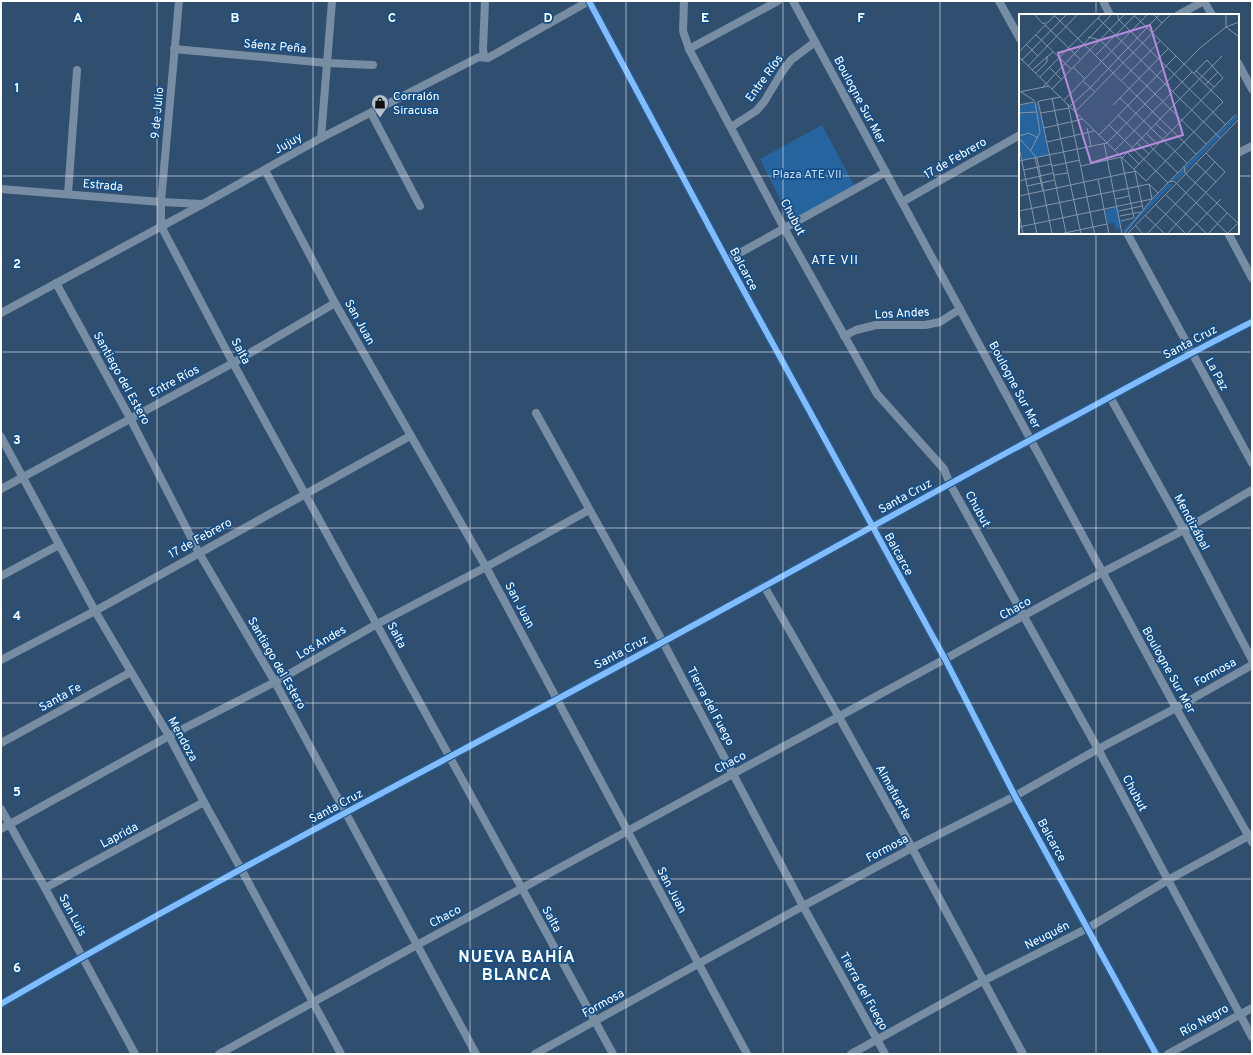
<svg xmlns="http://www.w3.org/2000/svg" width="1253" height="1055" viewBox="0 0 1253 1055" font-family="Overpass,sans-serif">
  <style>
    .green { fill: #26649f }
    .lines { fill: none; stroke-linecap: round; stroke-linejoin: round }
    .minor { stroke: #778da4; stroke-width: 8 }
    .cycleway-casing { stroke: #154f8a; stroke-width: 8 }
    .cycleway { stroke: #80bcff; stroke-width: 6 }
    .grid { fill: none; stroke: #fff; stroke-width: 1; stroke-opacity: 0.55 }
    .labels { text-anchor: middle; stroke-width: 3.5; stroke-linejoin: round; paint-order: stroke }
    .street-label { font-size: 12px; fill: #fff; stroke: #154f8a }
    .poi-label { font-size: 12px; fill: #fff; stroke: #154f8a; text-anchor: start }
    .park-label { font-size: 12px; fill: #c3e0fb; stroke: #154f8a }
    .neighbourhood-label { font-size: 13px; letter-spacing: 1px; fill: #fff; stroke: #154f8a }
    .district-label { font-size: 16px; font-weight: bold; letter-spacing: 1px; fill: #fff; stroke: #154f8a }
    .inset-road { fill: none; stroke: #8395a9; stroke-width: 1 }
    .view { fill: #b68bdc; fill-opacity: 0.15; stroke: #b68bdc; stroke-width: 2 }
    .inset-edge { fill: none; stroke: #fff; stroke-width: 2 }
    .grid-label { font-size: 13px; text-anchor: middle; font-weight: bold; fill: #fff; stroke: #154f8a; stroke-width: 3.5; stroke-linejoin: round; paint-order: stroke }
  </style>
  <rect width="100%" height="100%" fill="#304f6f"/>
  <!-- green -->
  <path class="green" d="M822 125 856 189 792 223 760 159Z"/>
  <g class="lines">
    <!-- minor -->
    <g class="minor">
      <path d="M179 1 161 202V226L233 363 613 1054"/>
      <path d="M589 1 727 260 945 659 1015 796 1156 1054"/>
      <path d="M684 1 683 31 689 49 784 228 877 394 944 469 950 484 1098 749 1252 1037"/>
      <path d="M793 1 1176 708 1252 842"/>
      <path d="M999 1 1020 39"/>
      <path d="M1103 1 1110 15"/>
      <path d="M1204 1 1212 15"/>
      <path d="M1178 15 1204 1"/>
      <path d="M174 49 327 63 373 65"/>
      <path d="M689 49 778 1"/>
      <path d="M484 57 483 49 485 1"/>
      <path d="M1238 63 1252 89"/>
      <path d="M371 113 420 206"/>
      <path d="M731 127 756 111 764 102 782 72 791 60 815 42"/>
      <path d="M321 138 332 1"/>
      <path d="M1238 153 1252 146"/>
      <path d="M265 170 335 303 486 567 747 1054"/>
      <path d="M1 189 161 202 202 204"/>
      <path d="M68 194 77 70"/>
      <path d="M902 202 1020 135"/>
      <path d="M1127 233 1252 463"/>
      <path d="M1228 233 1252 278"/>
      <path d="M727 260 886 172"/>
      <path d="M56 283 130 418 199 553 275 682 476 1054"/>
      <path d="M1 313 203 204 321 138 479 57 488 58 589 1"/>
      <path d="M844 336 856 330 876 325H925L940 322 960 309"/>
      <path d="M1110 397 1184 530 1252 660"/>
      <path d="M536 413 663 642 803 906 885 1054"/>
      <path d="M1 437 95 611 169 736 204 802 241 869 341 1054"/>
      <path d="M1 489 233 363 335 303"/>
      <path d="M1 576 59 545"/>
      <path d="M764 586 839 717 912 848 1023 1054"/>
      <path d="M1 660 95 611 410 436"/>
      <path d="M1 743 131 672"/>
      <path d="M1 809 45 888 135 1054"/>
      <path d="M1 829 169 736 275 682 377 624 486 567 589 510"/>
      <path d="M45 888 204 802"/>
      <path d="M1 1004C217 878 441 763 661 643 799 568 936 490 1075 416 1134 384 1192 352 1252 322"/>
      <path d="M219 1054 417 945 945 659 1103 572 1184 530 1252 490"/>
      <path d="M535 1054 803 906 912 848 1015 796 1098 749 1176 708 1252 665"/>
      <path d="M851 1054 983 981 1088 928 1168 880 1252 834"/>
      <path d="M1168 1054 1252 1008"/>
    </g>
    <!-- cycleway casing -->
    <g class="cycleway-casing">
      <g id="cycleway">
        <path d="M589 1 727 260 945 659 1015 796 1156 1054"/>
        <path d="M1 1004C217 878 441 763 661 643 799 568 936 490 1075 416 1134 384 1192 352 1252 322"/>
      </g>
    </g>
    <!-- cycleway -->
    <use href="#cycleway" class="cycleway"/>
  </g>
  <!-- grid -->
  <path class="grid" d="M157 1V1054M313 1V1054M470 1V1054M626 1V1054M783 1V1054M940 1V1054M1096 1V15M1 176H1020M1238 176H1252M1096 233V1054M1 352H1252M1 528H1252M1 703H1252M1 879H1252"/>
  <!-- icons -->
  <defs>
    <g id="shop-pin" transform="scale(0.9)"><path d="M0 17L-7.5 6A9.5 9.5 0 1 1 7.5 6Z" fill="#b7c1cd" stroke="#154f8a"/><path d="M-5-2.5h2.3a2.7 3.5 0 0 1 5.4 0H5L5.5 6h-11ZM-1.5-2.5h3a1.5 2.3 0 0 0-3 0Z" fill="#111"/></g>
  </defs>
  <g fill-rule="evenodd">
    <use href="#shop-pin" x="380" y="103"/>
  </g>
  <g class="labels">
    <!-- street labels -->
    <g class="street-label">
      <text transform="translate(275 46) rotate(5)" y="4">Sáenz Peña</text>
      <text transform="translate(764 78) rotate(-54)" y="4">Entre Ríos</text>
      <text transform="translate(860 100) rotate(62)" y="4">Boulogne Sur Mer</text>
      <text transform="translate(157 113) rotate(-85)" y="4">9 de Julio</text>
      <text transform="translate(288 143) rotate(-30)" y="4">Jujuy</text>
      <text transform="translate(955 158) rotate(-30)" y="4">17 de Febrero</text>
      <text transform="translate(103 185) rotate(5)" y="4">Estrada</text>
      <text transform="translate(793 217) rotate(62)" y="4">Chubut</text>
      <text transform="translate(744 269) rotate(62)" y="4">Balcarce</text>
      <text transform="translate(902 313) rotate(-3)" y="4">Los Andes</text>
      <text transform="translate(360 322) rotate(61)" y="4">San Juan</text>
      <text transform="translate(1190 342) rotate(-28)" y="4">Santa Cruz</text>
      <text transform="translate(241 351) rotate(62)" y="4">Salta</text>
      <text transform="translate(1217 374) rotate(61)" y="4">La Paz</text>
      <text transform="translate(122 378) rotate(61)" y="4">Santiago del Estero</text>
      <text transform="translate(174 381) rotate(-28)" y="4">Entre Ríos</text>
      <text transform="translate(1015 385) rotate(62)" y="4">Boulogne Sur Mer</text>
      <text transform="translate(905 496) rotate(-29)" y="4">Santa Cruz</text>
      <text transform="translate(978 509) rotate(61)" y="4">Chubut</text>
      <text transform="translate(1192 522) rotate(62)" y="4">Mendizábal</text>
      <text transform="translate(200 538) rotate(-29)" y="4">17 de Febrero</text>
      <text transform="translate(899 554) rotate(61)" y="4">Balcarce</text>
      <text transform="translate(520 605) rotate(62)" y="4">San Juan</text>
      <text transform="translate(1015 608) rotate(-29)" y="4">Chaco</text>
      <text transform="translate(397 635) rotate(62)" y="4">Salta</text>
      <text transform="translate(321 642) rotate(-30)" y="4">Los Andes</text>
      <text transform="translate(621 652) rotate(-28)" y="4">Santa Cruz</text>
      <text transform="translate(277 663) rotate(60)" y="4">Santiago del Estero</text>
      <text transform="translate(1169 670) rotate(61)" y="4">Boulogne Sur Mer</text>
      <text transform="translate(1215 672) rotate(-29)" y="4">Formosa</text>
      <text transform="translate(60 697) rotate(-29)" y="4">Santa Fe</text>
      <text transform="translate(711 706) rotate(62)" y="4">Tierra del Fuego</text>
      <text transform="translate(183 739) rotate(61)" y="4">Mendoza</text>
      <text transform="translate(730 762) rotate(-28)" y="4">Chaco</text>
      <text transform="translate(894 792) rotate(61)" y="4">Almafuerte</text>
      <text transform="translate(1135 793) rotate(62)" y="4">Chubut</text>
      <text transform="translate(336 806) rotate(-28)" y="4">Santa Cruz</text>
      <text transform="translate(119 835) rotate(-28)" y="4">Laprida</text>
      <text transform="translate(1052 840) rotate(61)" y="4">Balcarce</text>
      <text transform="translate(887 848) rotate(-28)" y="4">Formosa</text>
      <text transform="translate(672 890) rotate(62)" y="4">San Juan</text>
      <text transform="translate(73 915) rotate(62)" y="4">San Luis</text>
      <text transform="translate(445 916) rotate(-28)" y="4">Chaco</text>
      <text transform="translate(552 919) rotate(61)" y="4">Salta</text>
      <text transform="translate(1047 935) rotate(-27)" y="4">Neuquén</text>
      <text transform="translate(864 991) rotate(61)" y="4">Tierra del Fuego</text>
      <text transform="translate(603 1003) rotate(-29)" y="4">Formosa</text>
      <text transform="translate(1204 1020) rotate(-29)" y="4">Río Negro</text>
    </g>
    <!-- poi labels -->
    <g class="poi-label">
      <text x="393" y="100">Corralón<tspan x="393" dy="14">Siracusa</tspan></text>
    </g>
    <!-- park labels -->
    <g class="park-label">
      <text x="807" y="178">Plaza ATE VII</text>
    </g>
    <!-- neighbourhood labels -->
    <g class="neighbourhood-label">
      <text x="835" y="264">ATE VII</text>
    </g>
    <!-- district labels -->
    <g class="district-label">
      <text x="517" y="962">NUEVA BAHÍA<tspan x="517" dy="18">BLANCA</tspan></text>
    </g>
  </g>
  <!-- overview -->
  <g transform="translate(1019 14)">
    <rect width="220" height="220" fill="#304f6f"/>
    <path d="M19 88 30 141 4 146 0 131V92ZM220 98V103L159 165 152 167ZM149 170H154L104 220V216ZM99 193 103 214 97 215 95 209 89 210 86 196Z" fill="#26649f"/>
    <path class="inset-road" d="M15 0 24 10 27 8M98 0 100 6 206 110M114 0 204 88 127 167M134 0 143 9M207 0V13L220 8M36 2 177 140M79 4 201 124M26 11 61 45M17 21 52 55M69 23 81 26 187 130M7 30 19 42M0 38 37 0M77 41 117 0M0 43 127 167M3 46 48 0M9 52 59 0M54 53 66 65M31 54 42 65M13 56 34 38M177 57 195 73M17 59 28 48V42M21 63 83 0M103 66 141 27M64 67 76 78M186 71 199 58M23 74 93 0M33 75 106 0M0 78 30 72M2 78 16 87M33 84 62 220M101 84 168 149M45 86 129 0M19 87 47 219M20 87 42 83M49 90 74 213 88 210M0 91 15 88M94 91 149 35M51 92 71 74 141 0M57 97 152 0M0 99 17 98M22 99 50 94M99 101 159 159M137 110 149 121M90 111 149 169M25 114 64 105M68 114 72 132M127 119 139 131M80 121 157 42M0 122 10 119 19 124M0 124 18 144 33 220M28 128 75 117M85 129 103 220M118 129 130 140M0 133 18 220M12 136 21 118 16 88M96 136 173 58M109 139 120 150M16 144 24 177M103 144 203 42M0 147 88 129 181 34 207 13 220 23M177 149 197 168M33 152 61 146M62 152 102 143 115 204M165 152 166 159 220 210M115 155 204 64 188 46 175 59M5 156 33 150M116 157 124 195M35 161 49 159M79 165 90 220M0 167 34 159M150 168 155 167 209 220M130 170 139 179M8 172 36 166M146 180 188 220M0 182 117 157M97 185 110 182M136 190 167 220M0 197 130 170 133 185 0 213M100 197 123 192M0 199 4 220M126 201 146 220M101 202 122 198M102 207 114 204M116 211 124 220M209 219 219 209M41 220 74 213 76 220M105 220 133 185 216 101M108 220 220 105M128 220 196 148M148 220 206 158 187 139M168 220 202 185M189 220 208 199"/>
    <path class="view" d="M131 11 164 121 72 149 39 39Z"/>
    <rect width="220" height="220" class="inset-edge"/>
  </g>
  <g class="grid-label">
    <text x="78" y="22">A</text>
    <text x="235" y="22">B</text>
    <text x="392" y="22">C</text>
    <text x="548" y="22">D</text>
    <text x="705" y="22">E</text>
    <text x="861" y="22">F</text>
    <text x="17" y="92">1</text>
    <text x="17" y="268">2</text>
    <text x="17" y="444">3</text>
    <text x="17" y="620">4</text>
    <text x="17" y="796">5</text>
    <text x="17" y="972">6</text>
  </g>
  <!-- border -->
  <rect width="1253" height="1055" fill="none" stroke="#ffffff" stroke-width="4"/>
</svg>
